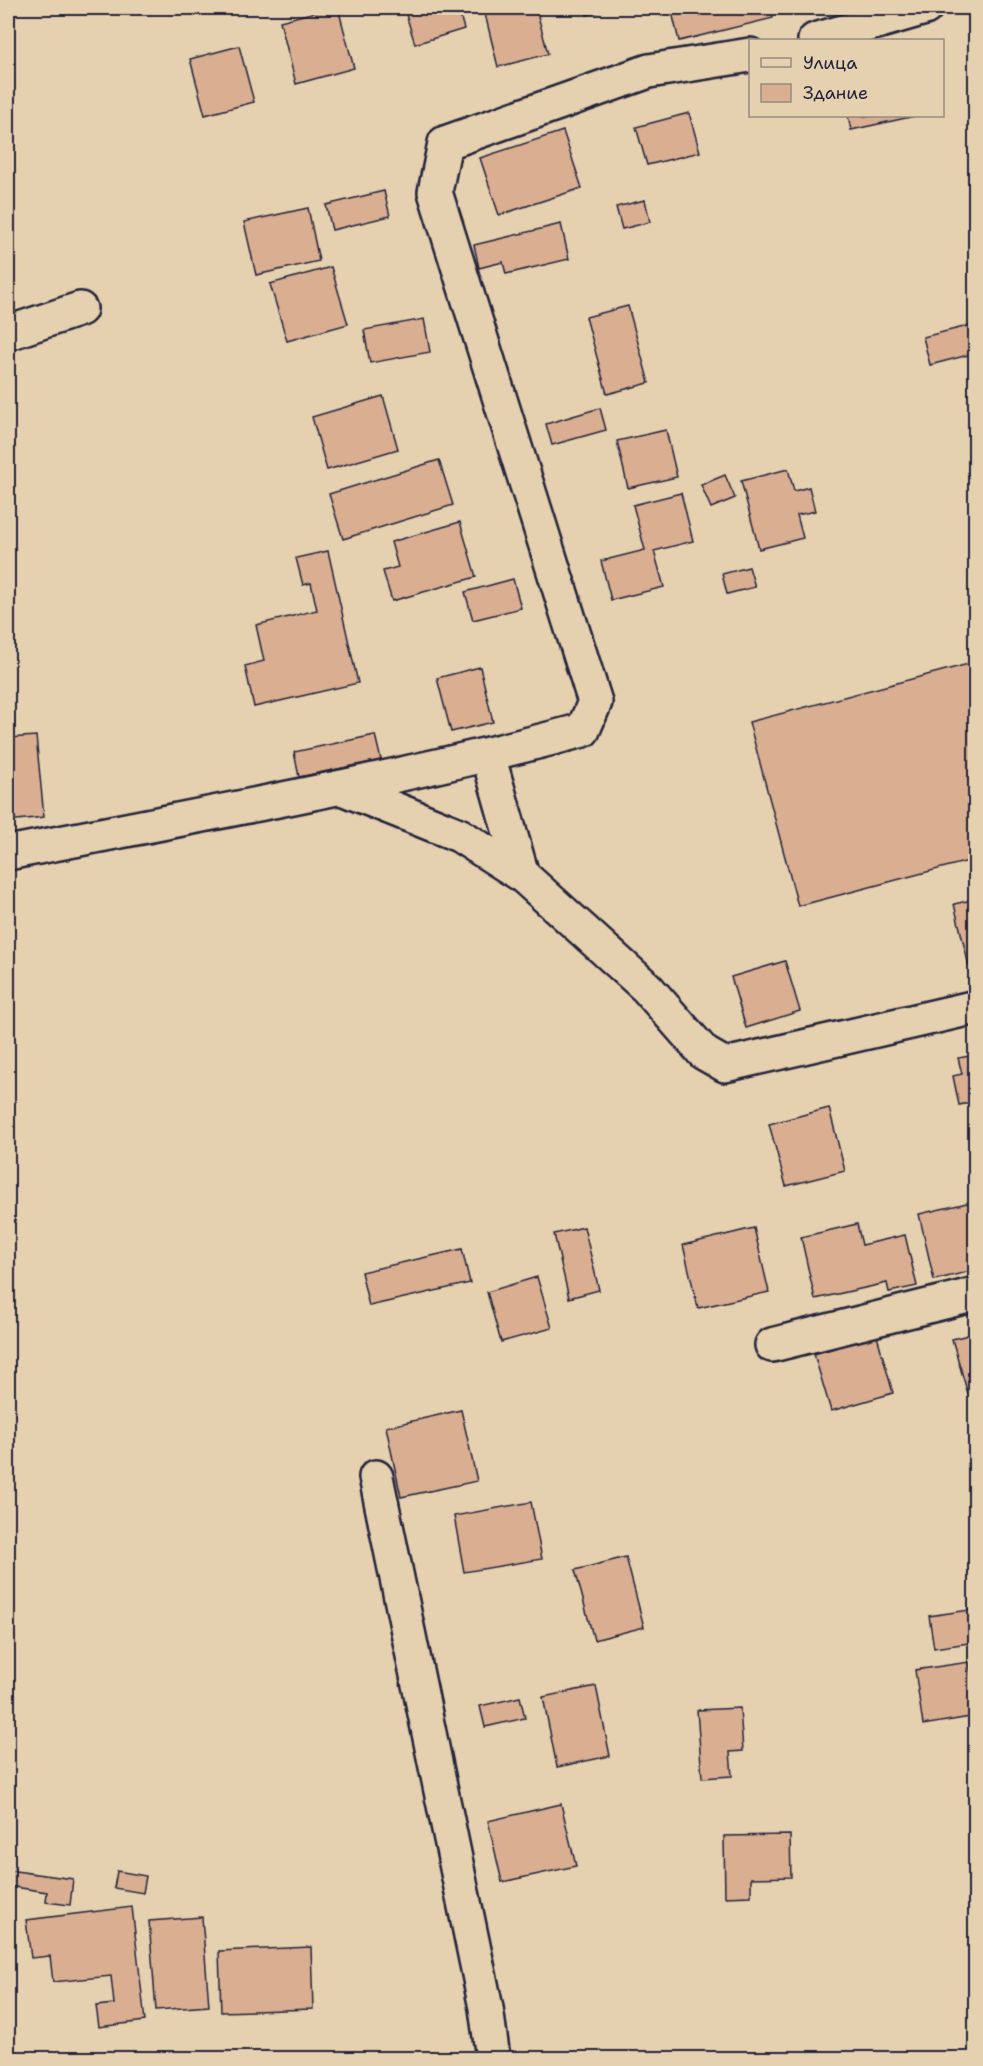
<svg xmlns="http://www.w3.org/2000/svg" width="983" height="2066" viewBox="0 0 983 2066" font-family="'Shantell Sans',sans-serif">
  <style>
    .building { fill: #d9ae91; stroke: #22223b; stroke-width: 1.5 }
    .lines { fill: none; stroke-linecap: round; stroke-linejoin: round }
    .street-casing { stroke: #22223b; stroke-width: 38 }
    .street { stroke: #e5d1af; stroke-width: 33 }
  </style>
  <rect width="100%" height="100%" fill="#e5d1af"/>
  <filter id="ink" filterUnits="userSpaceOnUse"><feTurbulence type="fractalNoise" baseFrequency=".0167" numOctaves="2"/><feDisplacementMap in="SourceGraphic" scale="12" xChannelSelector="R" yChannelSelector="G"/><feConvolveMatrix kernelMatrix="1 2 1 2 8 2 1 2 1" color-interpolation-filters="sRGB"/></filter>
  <g filter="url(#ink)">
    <!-- building -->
    <g class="building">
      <path d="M331 8H338L354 68 296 84 280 21Z"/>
      <path d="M404 8H458L464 29 415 44Z"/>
      <path d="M512 8H536L548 54 498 67 485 14Z"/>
      <path d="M585 8H613L587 15Z"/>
      <path d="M671 8H771L773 18 679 41Z"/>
      <path d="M239 46 254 102 205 115 190 59Z"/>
      <path d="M689 113 700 152 647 165 636 127Z"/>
      <path d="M848 116H915L851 130Z"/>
      <path d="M563 131 582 188 499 215 480 158Z"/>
      <path d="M384 191 390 216 332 230 326 205Z"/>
      <path d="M645 200 650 222 622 229 616 207Z"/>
      <path d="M308 208 319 261 256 275 244 222Z"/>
      <path d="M561 224 569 259 506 274 503 262 479 268 474 245Z"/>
      <path d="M331 267 348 324 287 341 270 284Z"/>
      <path d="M628 306 649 383 607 394 586 317Z"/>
      <path d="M424 319 430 352 370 363 364 330Z"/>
      <path d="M976 324V353L930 365 923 337Z"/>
      <path d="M383 396 398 449 327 470 312 417Z"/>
      <path d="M600 408 606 430 552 445 546 424Z"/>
      <path d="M666 430 677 477 628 488 617 441Z"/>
      <path d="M439 460 453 505 343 539 329 494Z"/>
      <path d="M788 469 794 491 809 487 815 511 797 515 803 538 759 549 741 481Z"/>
      <path d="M725 475 735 498 711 508 701 485Z"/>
      <path d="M681 493 693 541 654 551 664 587 611 600 601 561 645 550 633 505Z"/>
      <path d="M460 522 476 577 392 601 383 571 398 567 391 542Z"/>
      <path d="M328 551 358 683 254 707 245 666 264 661 256 625 317 610 311 583 303 585 296 558Z"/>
      <path d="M749 567 755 587 727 594 722 574Z"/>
      <path d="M513 579 521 608 473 620 465 592Z"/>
      <path d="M976 662V859L798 906 749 722Z"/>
      <path d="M480 667 493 722 451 732 437 678Z"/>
      <path d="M375 735 381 760 299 777 294 752Z"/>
      <path d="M36 736 44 817 8 821V738Z"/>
      <path d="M976 899V965L969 966 954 904Z"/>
      <path d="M785 961 800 1011 746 1028 731 977Z"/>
      <path d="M976 1055V1118L972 1119 969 1103 959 1105 953 1076 962 1074 958 1058Z"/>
      <path d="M829 1108 845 1171 786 1186 769 1124Z"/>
      <path d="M976 1201V1270L934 1280 919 1214Z"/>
      <path d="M857 1224 862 1245 905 1235 917 1286 889 1292 887 1283 815 1299 801 1237Z"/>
      <path d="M584 1227 599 1290 569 1298 554 1234Z"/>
      <path d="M754 1228 769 1292 698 1308 683 1245Z"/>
      <path d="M462 1249 470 1283 369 1306 361 1272Z"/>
      <path d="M537 1277 552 1328 501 1342 487 1292Z"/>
      <path d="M976 1333V1391L968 1394 952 1339Z"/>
      <path d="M877 1336 893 1393 831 1411 814 1354Z"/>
      <path d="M461 1410 477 1481 401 1497 386 1427Z"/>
      <path d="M531 1502 542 1559 464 1572 454 1516Z"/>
      <path d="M626 1557 644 1627 594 1640 575 1570Z"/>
      <path d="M976 1609V1642L934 1648 929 1616Z"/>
      <path d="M969 1662 976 1704V1716L923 1725 915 1670Z"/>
      <path d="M596 1686 610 1756 557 1767 543 1697Z"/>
      <path d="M520 1697 525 1718 485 1727 480 1706Z"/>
      <path d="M740 1708 743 1751 730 1752 732 1776 702 1778 697 1710Z"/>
      <path d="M561 1804 576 1866 502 1882 488 1821Z"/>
      <path d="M790 1835 791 1877 751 1878V1896L725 1897 724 1836Z"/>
      <path d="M8 1870 73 1879 70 1905 46 1902 47 1892 8 1886Z"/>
      <path d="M117 1871 146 1876 143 1893 114 1888Z"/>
      <path d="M132 1907 145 2021 99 2027 96 2006 114 2004 111 1976 53 1982 50 1956 31 1958 26 1920Z"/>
      <path d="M202 1917 209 2006 156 2010 149 1921Z"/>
      <path d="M311 1947 313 2009 221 2012 219 1951Z"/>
    </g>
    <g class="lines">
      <!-- street casing -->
      <g class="street-casing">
        <g id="street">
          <path d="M815 40 925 8"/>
          <path d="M8 333 80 309"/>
          <path d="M488 755 522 875 647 988 704 1053 725 1065 976 1007"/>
          <path d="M342 788 459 835 522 875"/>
          <path d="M8 853C200 815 393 781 583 730L595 702 435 192 445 143 649 71 750 55"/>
          <path d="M772 1345 976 1294"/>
          <path d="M376 1477 486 2008 493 2058"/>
        </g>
      </g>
      <!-- street -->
      <use href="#street" class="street"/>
    </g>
  </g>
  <!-- margin -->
  <rect width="983" height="2066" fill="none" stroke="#e5d1af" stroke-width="30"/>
  <rect x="15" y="15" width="953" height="2036" fill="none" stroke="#22223b" stroke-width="2" filter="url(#ink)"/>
  <!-- legend -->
  <rect x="749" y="39" width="195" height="78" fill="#e5d1af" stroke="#978b81" stroke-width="1.5"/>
  <rect x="761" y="58" width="30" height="9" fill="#e5d1af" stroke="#978b81" stroke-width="1.5"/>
  <text x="803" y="69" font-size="18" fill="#22223b">Улица</text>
  <rect x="761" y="84" width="30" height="18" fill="#d9ae91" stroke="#978b81" stroke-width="1.5"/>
  <text x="803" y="99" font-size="18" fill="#22223b">Здание</text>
</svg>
